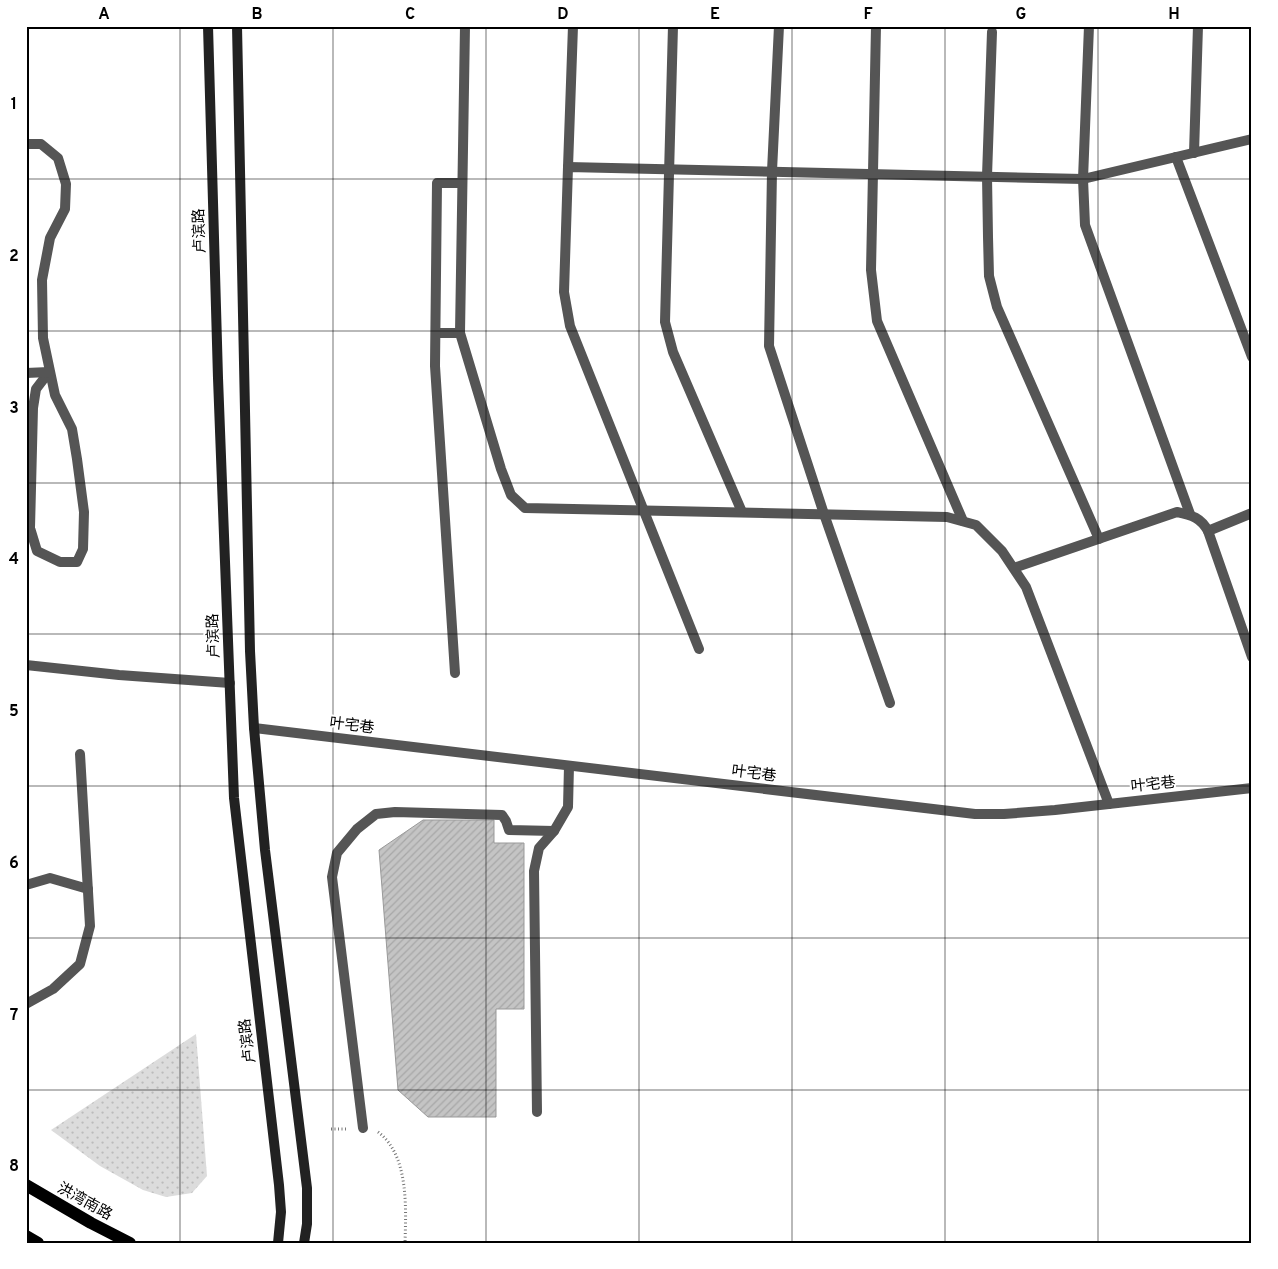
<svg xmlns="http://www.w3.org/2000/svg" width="1278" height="1269" viewBox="0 0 1278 1269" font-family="Overpass,'Noto Sans SC',sans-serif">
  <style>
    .grass { fill: url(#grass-dots) }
    .building { fill: url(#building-hatch); stroke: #999 }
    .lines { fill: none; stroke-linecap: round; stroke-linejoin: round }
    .path { stroke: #777; stroke-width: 3; stroke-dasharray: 1 2.5; stroke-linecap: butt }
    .service { stroke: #555; stroke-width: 10 }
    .minor { stroke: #555; stroke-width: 10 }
    .tertiary { stroke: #555; stroke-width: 10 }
    .secondary { stroke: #222; stroke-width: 10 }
    .primary { stroke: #000; stroke-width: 12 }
    .grid { fill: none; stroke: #000; stroke-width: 1; stroke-opacity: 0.55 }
    .labels { text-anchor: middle; stroke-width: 4; stroke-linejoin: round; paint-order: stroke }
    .street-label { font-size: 15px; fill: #000; stroke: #fff }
    .neatline { fill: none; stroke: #000; stroke-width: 2 }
    .grid-label { font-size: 16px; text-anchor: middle; font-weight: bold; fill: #000 }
  </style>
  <defs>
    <pattern id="grass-dots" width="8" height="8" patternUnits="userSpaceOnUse" patternTransform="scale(1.25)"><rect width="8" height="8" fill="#dcdcdc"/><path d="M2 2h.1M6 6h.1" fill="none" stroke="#bbb" stroke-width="1.8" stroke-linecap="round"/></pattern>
    <pattern id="building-hatch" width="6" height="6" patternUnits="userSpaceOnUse" patternTransform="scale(1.25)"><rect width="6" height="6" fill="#c4c4c4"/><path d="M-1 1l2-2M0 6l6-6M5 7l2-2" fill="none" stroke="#a7a7a7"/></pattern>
  </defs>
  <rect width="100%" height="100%" fill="#fff"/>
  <!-- grass -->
  <path class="grass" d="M196 1034 207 1176 192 1193 166 1197 143 1190 100 1166 51 1130Z"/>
  <!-- building -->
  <path class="building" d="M423 820H494V843H524V1009H496V1117H428L398 1090 379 850Z"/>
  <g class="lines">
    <!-- path -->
    <g class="path">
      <path d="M331 1129H346"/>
      <path d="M378 1132C409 1155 406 1208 405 1243"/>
    </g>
    <!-- service -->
    <g class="service">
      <path d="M465 26 460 333 501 469 511 495 525 508 947 517 976 525 1002 551 1026 587 1109 804"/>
      <path d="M673 26 665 322 673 352 742 512"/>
      <path d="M779 26 772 171 769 346 824 514 890 703"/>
      <path d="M876 26 871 270 877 321 963 521"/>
      <path d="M1089 26 1083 179 1085 225 1190 514"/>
      <path d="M992 32 987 176 988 237 989 276 997 307 1099 539"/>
      <path d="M26 144H41L58 158 66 184 65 209 50 238 42 280 43 338 55 395 72 429 77 459 84 512 83 549 77 562H60L37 551 30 528 33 408 36 389 49 372"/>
      <path d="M1194 153 1198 26"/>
      <path d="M1176 157 1252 357"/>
      <path d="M568 167 573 26"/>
      <path d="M436 333H460"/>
      <path d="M26 373 49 372"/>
      <path d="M1208 531 1252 513"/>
      <path d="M1014 568 1177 512C1192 515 1201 518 1208 531L1252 657"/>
      <path d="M699 649 570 326 564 292 568 167 1083 179 1252 139"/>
      <path d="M455 673 435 366 437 183H462"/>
      <path d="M26 885 50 878 88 889"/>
      <path d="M26 1004 53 989 80 964 90 926 80 754"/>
      <path d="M537 1112 534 871 539 848 554 831 568 807 569 766"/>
      <path d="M363 1128 332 877 337 853 357 829 376 814 395 812 502 815 506 821 509 830 554 831"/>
    </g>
    <!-- minor -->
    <path class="minor" d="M26 665 119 675 230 683"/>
    <!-- tertiary -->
    <path class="tertiary" d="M254 728 975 814H1004L1055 810 1252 788"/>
    <!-- secondary -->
    <g class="secondary">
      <path d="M208 26 218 378 234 798 279 1185 281 1212 278 1243"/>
      <path d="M237 26 250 651 254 728 265 850 307 1188V1224L304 1243"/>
    </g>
    <!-- primary -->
    <g class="primary">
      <path d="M26 1185 91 1223 130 1243"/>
      <path d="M26 1236 38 1243"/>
    </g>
  </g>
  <!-- grid -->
  <path class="grid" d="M180 26V1243M333 26V1243M486 26V1243M639 26V1243M792 26V1243M945 26V1243M1098 26V1243M26 179H1252M26 331H1252M26 483H1252M26 634H1252M26 786H1252M26 938H1252M26 1090H1252"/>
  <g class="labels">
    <!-- street labels -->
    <g class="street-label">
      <text transform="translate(199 231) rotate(-92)" y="5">卢滨路</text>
      <text transform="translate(213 636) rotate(-92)" y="5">卢滨路</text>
      <text transform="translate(352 725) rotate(7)" y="5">叶宅巷</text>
      <text transform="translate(754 773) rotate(7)" y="5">叶宅巷</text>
      <text transform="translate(1153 784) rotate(-6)" y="5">叶宅巷</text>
      <text transform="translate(247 1041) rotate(-97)" y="5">卢滨路</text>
      <text transform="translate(85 1201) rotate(29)" y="5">洪湾南路</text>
    </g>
  </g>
  <!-- border -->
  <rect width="1278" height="1269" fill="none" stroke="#ffffff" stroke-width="55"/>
  <rect x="28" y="28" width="1222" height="1214" class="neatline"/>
  <g class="grid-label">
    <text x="104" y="19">A</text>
    <text x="257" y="19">B</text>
    <text x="410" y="19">C</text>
    <text x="563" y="19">D</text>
    <text x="715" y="19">E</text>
    <text x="868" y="19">F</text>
    <text x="1021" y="19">G</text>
    <text x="1174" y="19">H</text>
    <text x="14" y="109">1</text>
    <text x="14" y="261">2</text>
    <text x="14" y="413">3</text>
    <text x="14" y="564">4</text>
    <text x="14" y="716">5</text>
    <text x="14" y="868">6</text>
    <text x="14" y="1020">7</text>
    <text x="14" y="1171">8</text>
  </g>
</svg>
